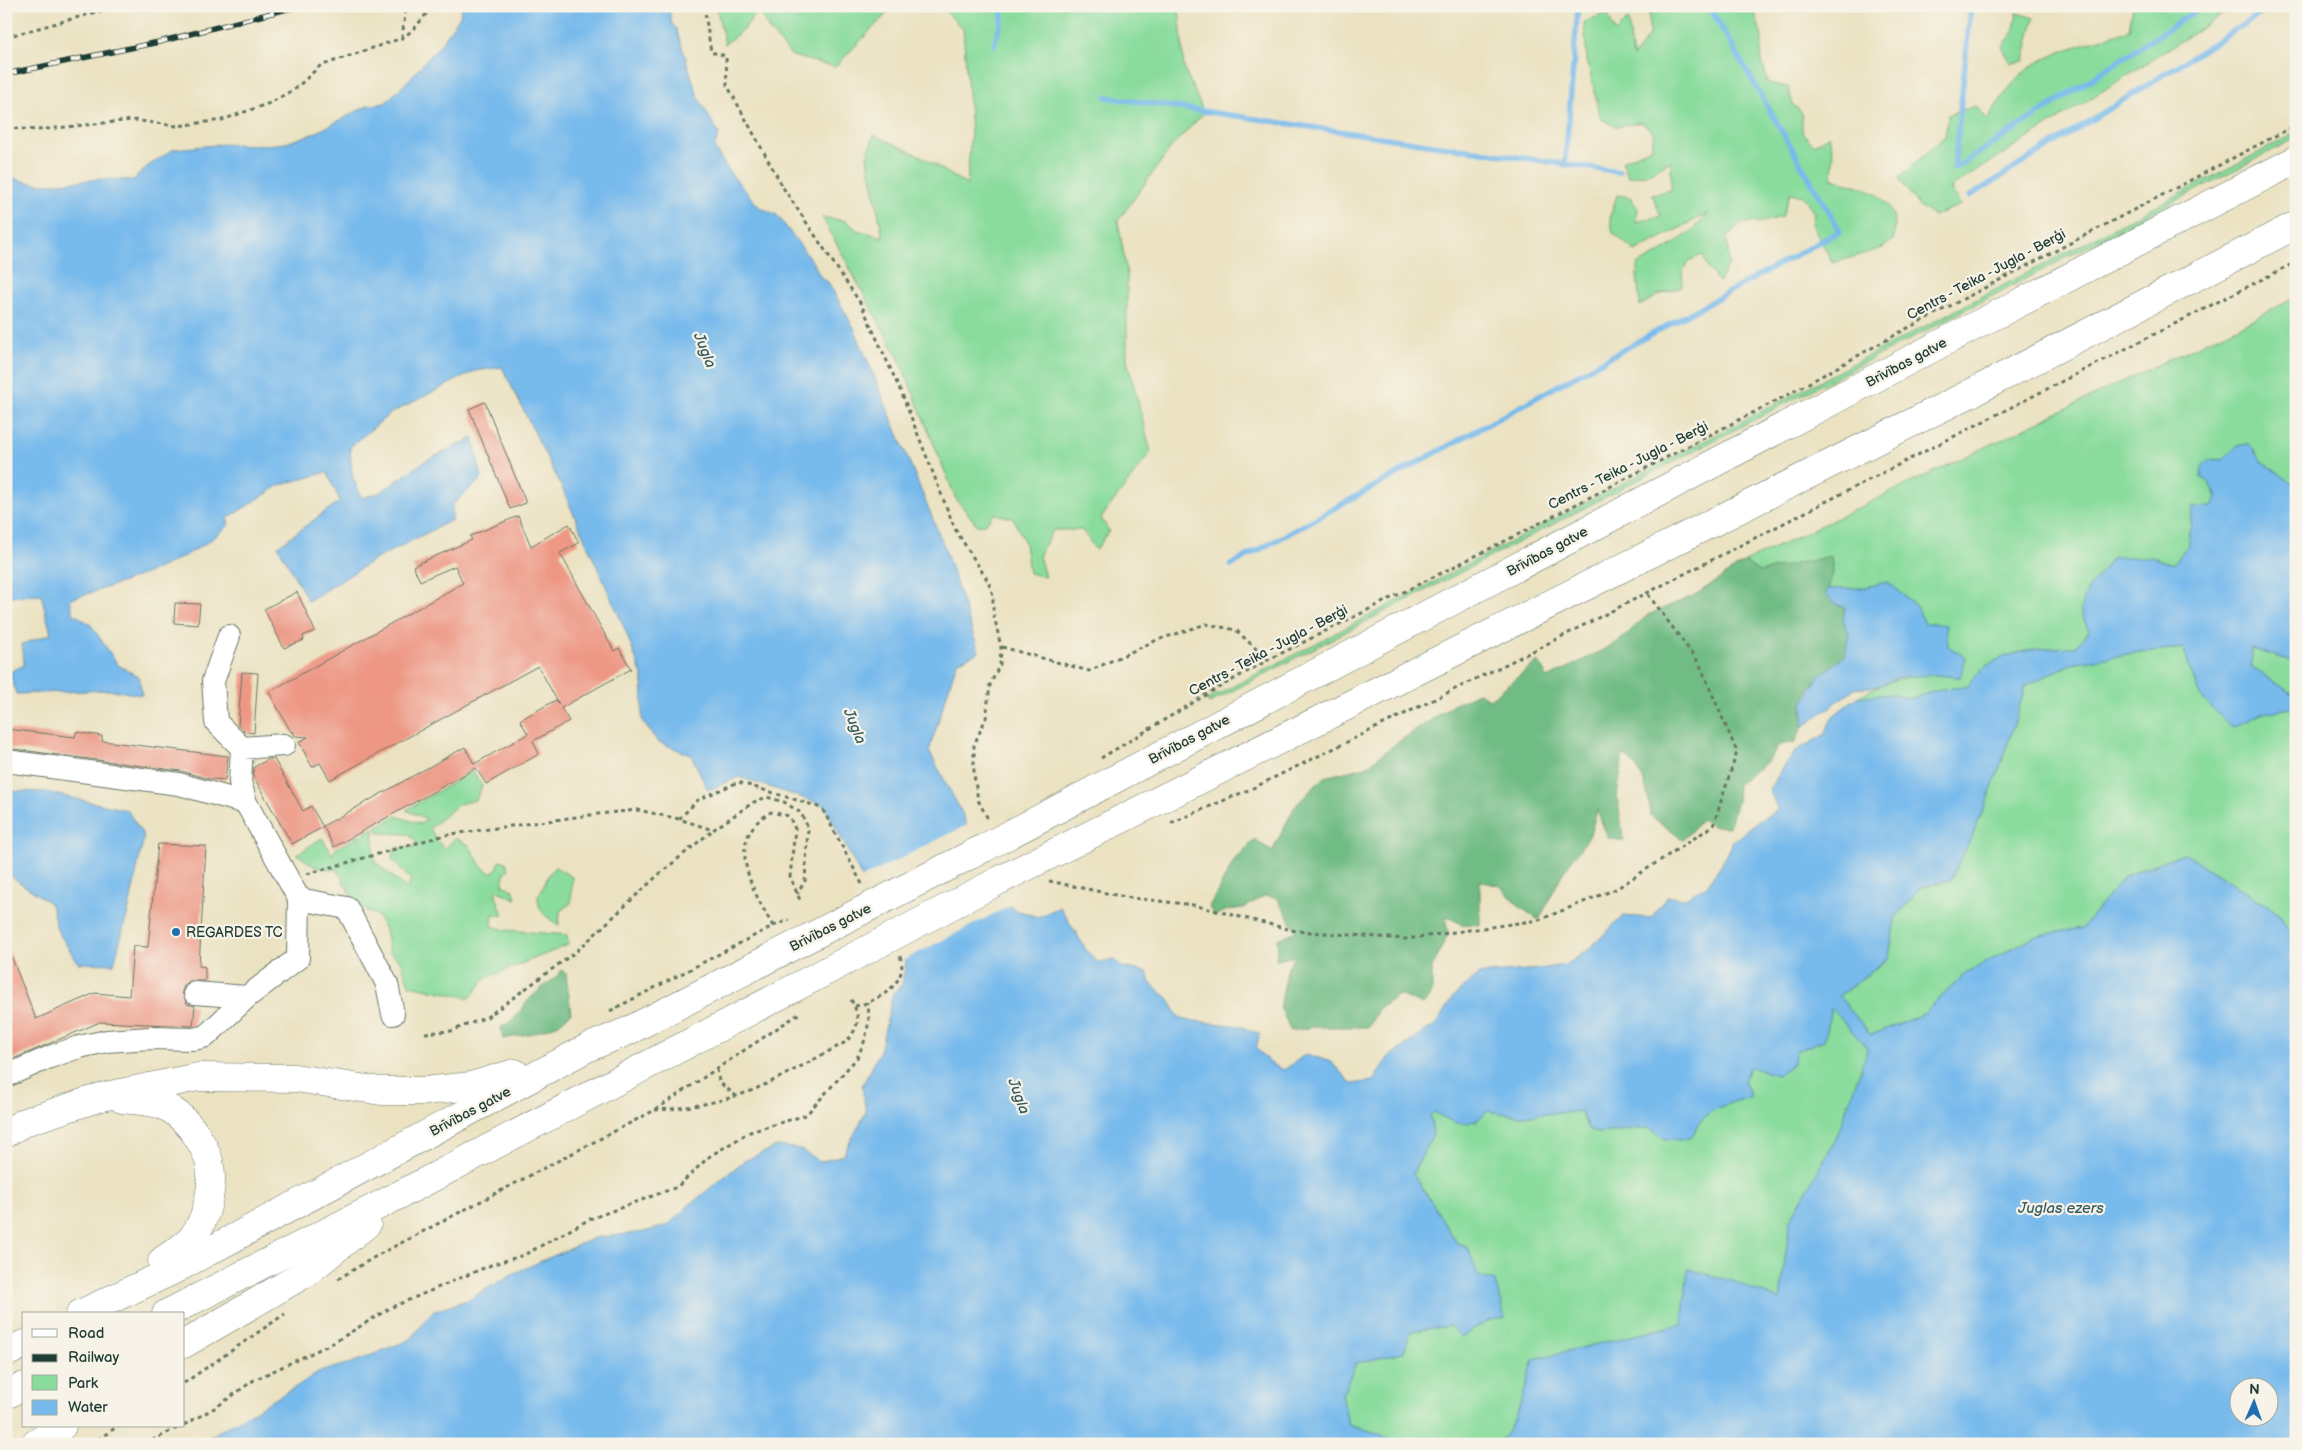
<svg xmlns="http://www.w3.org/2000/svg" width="2302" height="1450" viewBox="0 0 2302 1450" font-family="'Balsamiq Sans',sans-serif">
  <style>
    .green { fill: #8adc9d; stroke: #548c68 }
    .forest { fill: #6fbc84; stroke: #477c5c }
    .water { fill: #77baec; stroke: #4b7c90; fill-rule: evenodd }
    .pier { fill: #ebe2c1 }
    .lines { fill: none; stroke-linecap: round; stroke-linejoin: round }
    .stream { stroke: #77baec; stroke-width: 5.5 }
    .building { fill: #ed9784 }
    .minor-casing { stroke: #667765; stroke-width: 24 }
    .major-casing { stroke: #667765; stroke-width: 29 }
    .highway-casing { stroke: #667765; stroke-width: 29 }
    .path { stroke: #667765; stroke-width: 3; stroke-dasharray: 4 4; stroke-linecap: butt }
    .minor { stroke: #fff; stroke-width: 22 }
    .major { stroke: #fff; stroke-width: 28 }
    .highway { stroke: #fff; stroke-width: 28 }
    .rail-casing { stroke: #1f3d34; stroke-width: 5.5 }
    .rail { stroke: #f7f3e8; stroke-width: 4; stroke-dasharray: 11; stroke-linecap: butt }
    .highway-bridge-casing { stroke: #667765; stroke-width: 29; stroke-linecap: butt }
    .highway-bridge { stroke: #fff; stroke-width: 28 }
    .poi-dot { fill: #1f6fb2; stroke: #f7f3e8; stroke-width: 2 }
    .labels { text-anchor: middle; stroke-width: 4.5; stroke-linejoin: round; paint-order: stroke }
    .street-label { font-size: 14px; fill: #1f3d34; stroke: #f7f3e8 }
    .poi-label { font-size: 14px; fill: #1f3d34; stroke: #f7f3e8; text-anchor: start }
    .water-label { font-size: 15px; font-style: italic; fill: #355c62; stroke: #f7f3e8 }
  </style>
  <rect width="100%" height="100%" fill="#f7f3e8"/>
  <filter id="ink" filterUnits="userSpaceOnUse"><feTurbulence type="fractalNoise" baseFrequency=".02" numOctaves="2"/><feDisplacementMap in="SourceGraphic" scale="10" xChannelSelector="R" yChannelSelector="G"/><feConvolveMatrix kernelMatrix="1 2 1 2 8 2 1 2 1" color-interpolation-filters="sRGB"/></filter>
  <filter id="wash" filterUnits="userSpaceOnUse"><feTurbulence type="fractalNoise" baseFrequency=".0096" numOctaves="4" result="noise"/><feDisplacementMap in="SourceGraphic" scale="20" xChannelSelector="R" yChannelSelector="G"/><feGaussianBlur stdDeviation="1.12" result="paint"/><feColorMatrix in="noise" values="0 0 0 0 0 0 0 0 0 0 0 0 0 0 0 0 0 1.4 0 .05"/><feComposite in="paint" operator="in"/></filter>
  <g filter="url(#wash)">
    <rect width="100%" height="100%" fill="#ebe2c1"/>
    <!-- green -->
    <g class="green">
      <path d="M716 6H894L835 67 792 56 769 30 758 10 744 29 725 44Z"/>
      <path d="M940 6H1179L1184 68 1204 113 1172 146 1118 221 1127 274V360L1151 452 1101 518 1109 531 1096 550 1082 530H1053L1039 556 1045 577 1029 573 1025 543 1013 518 994 514 986 523 978 526 956 499 900 361 822 217 846 221 857 230 883 237 867 156 874 135 921 156 967 185 971 130 963 29Z"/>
      <path d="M1675 6H1753L1762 37 1761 57 1768 83 1788 87 1793 104 1802 113V132L1814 145 1829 135 1833 154 1832 179C1857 185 1887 191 1894 219 1896 225 1894 233 1894 239L1883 248 1833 263 1812 224 1814 213 1803 196 1790 193 1782 217 1762 222 1741 223 1727 238 1729 263 1719 282 1707 267 1703 255C1684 262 1682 267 1682 287L1658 295 1640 306 1637 276 1638 264C1666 251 1689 236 1709 213L1635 251 1613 233 1610 217 1617 195 1630 197 1638 209 1636 222 1661 216 1652 194 1671 190V161L1645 175 1628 177 1622 161 1651 148 1654 133 1641 122 1617 127 1601 119 1587 60 1584 22 1607 13 1615 32 1628 19 1633 57 1649 35V11L1680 12Z"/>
      <path d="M2133 6H2236L1950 188 1961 205 1933 216 1918 205 1899 178 1945 136 1948 115 1976 106 1987 119C2000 101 2016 75 2035 64 2064 48 2098 40 2129 30Z"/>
      <path d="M2017 13 2034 18 2024 61 2011 63 2002 47 2013 33Z"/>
      <path d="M2296 133V138L1209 703 1207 700Z"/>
      <path d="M2290 299H2296V483H2291L2261 461 2249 444 2237 446 2223 460 2214 459 2209 482 2217 497 2212 507 2192 508 2189 544 2173 564 2152 557 2080 610 2089 631 2075 647C2045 648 2011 649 1985 667 1978 672 1972 681 1967 687L1943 689 1909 699 1893 694 1857 697C1896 675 1915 673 1960 677L1948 646 1925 623 1915 605 1888 582 1861 588 1827 589 1833 573 1831 557 1759 572 1745 562 2258 317Z"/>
      <path d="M2183 648 2200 696 2232 728 2263 713 2296 707V942L2281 915 2184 853 2125 876 2082 928 2035 936 1965 974 1924 1014 1871 1035 1839 996 1889 958 1895 918 1921 887 1950 880C1983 818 2007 753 2025 686L2071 664 2140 652Z"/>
      <path d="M2252 649 2296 662V696L2251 667Z"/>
      <path d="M473 771 482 786 476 800 459 804 430 828 436 840 445 849 455 838 469 845 481 866 490 873 497 869 500 860 506 862 509 869 504 874 503 885 514 891 516 899 496 890C495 899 501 906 503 916L493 914 492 926 505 930 567 935 568 945 486 978 470 998 409 985 401 962 389 952 385 930 377 915C355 909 348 889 337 870L315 867 297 854 322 838 333 855 335 849 374 828V861L407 889 411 880 392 859 395 848 413 847 417 841 407 834 378 833 376 827 396 816 421 824 427 819 406 810Z"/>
      <path d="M555 867 572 877 571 903 560 911 559 925C546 917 538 912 538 896 545 886 546 876 555 867Z"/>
      <path d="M1831 1007 1868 1049 1836 1139 1790 1220 1780 1301 1732 1281 1682 1324 1534 1359C1527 1380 1516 1434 1495 1444H1397L1380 1434 1348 1424 1342 1395 1356 1363 1403 1353 1411 1331 1451 1326 1461 1337 1490 1320 1468 1247 1457 1243 1413 1173 1433 1134 1430 1116 1434 1112 1476 1121 1487 1111 1520 1116 1581 1111 1588 1129 1598 1133 1649 1128 1666 1139 1692 1137C1703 1107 1724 1106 1751 1096L1744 1081 1749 1067 1792 1065 1796 1051 1824 1040Z"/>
    </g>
    <!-- forest -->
    <g class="forest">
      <path d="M1831 556 1833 573 1826 595 1834 603 1845 608 1843 621 1849 634 1845 656C1831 667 1805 685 1803 705 1800 724 1807 722 1795 742L1779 745 1767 762 1738 784 1737 801 1729 827 1713 826 1702 819 1683 840 1651 816C1648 791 1644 770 1623 754L1617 797 1624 841 1608 838 1597 810 1590 835 1562 874 1539 920 1520 907 1500 886 1480 881V925L1462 924 1445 916 1448 934 1432 968V993L1423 1005 1399 995 1378 1009 1369 1027H1313L1291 1031 1280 1007 1288 966 1296 956 1276 960 1278 939 1296 931 1277 898 1264 896 1244 908 1228 910 1214 916 1209 907 1235 859 1255 839 1272 852 1295 806 1324 777 1366 767 1394 745 1453 705 1478 693 1490 699 1538 661 1548 678 1618 642 1648 615 1695 595 1745 562 1759 572Z"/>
      <path d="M562 970 566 974 571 1013 559 1024 534 1033 503 1039 501 1027C520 1019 520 1006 535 994 544 985 554 981 562 970Z"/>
    </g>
    <!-- water -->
    <g class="water">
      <path d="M462 6H673L669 10 672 24 676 28 698 97 719 134 714 148 731 174 759 207 777 215 814 264 821 278 828 282 855 330 944 546 979 652 957 662 929 751 962 813 969 832 1013 909 1038 917 1060 907 1087 951 1097 962 1115 960 1122 967 1147 972 1150 983 1168 998 1178 1016 1185 1020 1239 1026 1260 1034 1256 1048 1270 1063 1284 1070 1306 1054 1331 1062 1352 1084 1373 1081 1389 1057 1437 1023 1452 998 1479 974 1539 969 1566 965 1589 949 1623 916 1651 918 1667 896 1683 899 1707 886 1722 863 1732 842 1757 822 1778 810 1769 789 1794 752 1824 735 1833 716 1857 697 1893 694 1909 699 1943 689 1967 687C1972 681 1978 672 1985 667 2011 649 2045 648 2075 647L2089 631 2080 610 2087 591 2112 557H2152L2173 564 2189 544 2192 508 2212 507 2217 497 2209 482 2201 477C2201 462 2209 458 2223 460L2237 446 2249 444 2261 461 2291 482 2296 483V662L2252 649 2251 667 2296 696V707L2263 713 2232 728 2200 696 2183 648 2140 652 2071 664 2025 686C2007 753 1983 819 1950 880L1921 887 1895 918 1889 957 1839 996 1871 1035 1924 1014 1965 974 2035 936 2082 928 2125 876 2184 853 2281 915 2296 942V1444H1495C1516 1434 1527 1380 1534 1359L1682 1324 1688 1269 1732 1281 1780 1300 1790 1220 1836 1139 1868 1049 1831 1008 1824 1040 1796 1051 1792 1065 1777 1075 1749 1067 1744 1081 1751 1096C1724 1106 1703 1107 1692 1137L1681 1140 1666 1139 1649 1128 1598 1133 1588 1129 1581 1111 1520 1116 1488 1111C1467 1130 1456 1125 1434 1112L1430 1116 1433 1134 1413 1173 1457 1243 1468 1247 1478 1276 1495 1281 1505 1318 1490 1320 1461 1337 1450 1326 1411 1331 1403 1353 1356 1363 1342 1395 1348 1424 1380 1434 1397 1444H197L299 1385 318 1372 354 1362 411 1339 432 1312 470 1299 512 1274 594 1238 644 1232 668 1225 688 1206 744 1161 778 1146 800 1149 820 1162 843 1155 866 1112 862 1086 880 1051 893 993 902 984 906 962 824 805 739 777 708 790 691 755 658 742 642 721 643 678 624 627 562 488 502 367 475 371 391 413 350 447 352 476 362 498 381 492 425 461 473 438 482 478 452 505V520L374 560 308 601 278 546 340 501 327 472 280 485 228 518V526C189 562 121 584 70 599L73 613 91 625 118 665 139 677 142 695 110 690 16 694 10 672 24 665 22 644 51 634 41 594 6 597V174C34 190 60 182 90 180 104 178 119 180 133 180L148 166 174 149 225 144 264 145 286 143 315 133 367 106 385 103 403 86 441 44 460 16ZM2240 1388H2270V1418H2240Z"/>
      <path d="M1888 582 1915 605 1925 623 1946 625 1948 646 1966 658 1960 677 1936 675 1899 677 1878 686 1854 689 1803 727V703L1818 677 1845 656 1849 634 1843 621 1845 608 1834 603 1826 595 1827 589 1861 588Z"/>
      <path d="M6 791 45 792 127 810 144 836 130 904 114 964 78 963 57 930 51 904 6 873Z"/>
    </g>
    <!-- pier -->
    <path class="pier" d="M969 824 1013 904 902 961 860 879Z"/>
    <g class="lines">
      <!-- stream -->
      <g class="stream">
        <path d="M1971 6 1954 169 2203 6"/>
        <path d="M994 45 1002 20V6"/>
        <path d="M1106 97 1619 172"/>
        <path d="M1565 165 1578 6"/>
        <path d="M1970 196 2273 6"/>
        <path d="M1231 565 1840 231 1709 6"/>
      </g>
    </g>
    <g id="blocks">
      <!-- building -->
      <g class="building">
        <path d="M485 402 526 503 510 509 469 409Z"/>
        <path d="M518 516 531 546 569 524 579 543 560 553 614 651 619 648 631 669 561 708 569 721 533 741 539 754 486 784 476 768 334 847 323 826 465 747 474 764 528 734 520 720 556 700 559 704 538 666 330 780 320 763 312 767 299 742 308 737 295 736 293 731 291 732 269 692 463 583 455 566 420 581 413 566 472 540 470 536Z"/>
        <path d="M297 592 315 631 303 636 304 640 284 648 264 609Z"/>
        <path d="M175 603 200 604 198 625 174 623Z"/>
        <path d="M242 672 258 673 254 733 245 732 238 725Z"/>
        <path d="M6 729 75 737 76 732 102 736V741L228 756 225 780 209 779 181 771 6 748Z"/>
        <path d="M269 759H274L303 811 311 806 323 827 292 844 253 776 254 767Z"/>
        <path d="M158 844 206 846 199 966 205 967V981H189L184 986 182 992 187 1004 195 1006 193 1026 100 1022 6 1062V943L36 1019 95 993 129 996 133 946 148 947Z"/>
      </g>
    </g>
  </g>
  <g filter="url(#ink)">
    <use href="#blocks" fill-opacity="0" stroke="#667765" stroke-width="1"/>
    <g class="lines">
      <!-- minor casing -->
      <g class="minor-casing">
        <g id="minor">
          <path d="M229 636 213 681 216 722 242 748"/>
          <path d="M6 761 179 784 246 803"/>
          <path d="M299 899 347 908 387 984 393 1014"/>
          <path d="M195 993 247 997"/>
          <path d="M6 1076 50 1057 79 1047 107 1041 150 1038 194 1039 206 1036 247 997 298 958 299 899 246 803 240 782 242 748 284 745"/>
        </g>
      </g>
      <!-- major casing -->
      <g class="major-casing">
        <path id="major" d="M6 1133 25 1122 101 1097"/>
      </g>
      <!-- highway casing -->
      <g class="highway-casing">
        <g id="highway">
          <path d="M984 848 1961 333 2296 160"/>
          <path d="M1000 880 1979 389 2296 225"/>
          <path d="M101 1097 198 1077 295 1078 381 1091H425L471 1086 515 1073"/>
          <path d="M122 1099C141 1101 162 1101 177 1114 191 1125 204 1144 209 1161 215 1185 207 1219 192 1238 185 1247 171 1254 162 1261"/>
          <path d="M80 1314 174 1270 587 1048 628 1031 863 910"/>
          <path d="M166 1314 409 1190 880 943"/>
          <path d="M184 1344 306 1273 367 1224"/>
          <path d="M6 1353 24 1344"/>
          <path d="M6 1395 24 1386"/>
          <path d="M35 1444 62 1426"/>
        </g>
      </g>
      <!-- path -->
      <g class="path">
        <path d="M704 6 711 52 726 56 727 85 784 189 861 304 902 394 955 529 988 581 993 595V611L1001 647 1000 664 990 685 986 718 974 745V775L978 800 988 819"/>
        <path d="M6 37 119 6"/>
        <path d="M402 38 406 6"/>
        <path d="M6 128 37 130 133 120 177 126 222 120 270 103 295 89 320 66 402 38 413 30 433 6"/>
        <path d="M1002 647 1089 671 1157 640 1206 624 1236 630 1268 660"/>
        <path d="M1101 758 1209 693 1268 660 1513 537 1789 394 1904 330 2296 125"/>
        <path d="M679 819 698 800 738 782 816 806 823 810 862 884"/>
        <path d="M1171 823 1253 788 1541 647 2296 262"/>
        <path d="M307 874 445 835 598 814 638 810 679 819 713 830 754 802 767 797 784 802 801 813 808 828 805 881 797 894"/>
        <path d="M1049 881 1125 897 1193 905 1296 931 1406 939 1539 920 1616 889 1713 826 1737 752 1699 663 1647 593"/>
        <path d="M773 926C753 891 722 839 771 812L789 816 795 829 790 877 800 900"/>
        <path d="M855 1006C877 1002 910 983 900 956"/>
        <path d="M610 1011 773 926 789 920"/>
        <path d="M425 1033 451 1031 487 1017 578 950 657 876 713 830"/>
        <path d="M717 1069 719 1082 735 1095"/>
        <path d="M655 1110C685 1109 726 1101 753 1090 785 1076 816 1058 846 1042 860 1026 861 1017 850 998"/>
        <path d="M338 1279 378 1255 655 1110 800 1013"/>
        <path d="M184 1383 285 1314"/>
        <path d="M184 1425 218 1406 254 1380 333 1343 390 1308 491 1265 524 1255 590 1219 677 1187 710 1156 750 1132 806 1115 857 1058 865 1040 869 1021 868 1002"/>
        <path d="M91 1444 118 1426"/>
        <path d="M145 1444 181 1426"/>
      </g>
      <!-- minor -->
      <use href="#minor" class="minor"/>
      <!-- major -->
      <use href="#major" class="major"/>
      <!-- highway -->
      <use href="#highway" class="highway"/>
      <!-- rail casing -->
      <g class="rail-casing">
        <path id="rail" d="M6 74 159 42 299 6"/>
      </g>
      <!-- rail -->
      <use href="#rail" class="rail"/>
      <!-- highway-bridge casing -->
      <g class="highway-bridge-casing">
        <g id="highway-bridge">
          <path d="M863 910 984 848"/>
          <path d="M880 943 1000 880"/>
        </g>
      </g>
      <!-- highway-bridge -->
      <use href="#highway-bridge" class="highway-bridge"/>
    </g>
  </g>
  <!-- markers -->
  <circle class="poi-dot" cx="176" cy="932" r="5"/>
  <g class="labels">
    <!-- street labels -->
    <g class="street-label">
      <text transform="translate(1986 274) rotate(-28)" y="5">Centrs - Teika - Jugla - Berģi</text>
      <text transform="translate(1906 362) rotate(-28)" y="5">Brīvības gatve</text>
      <text transform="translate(1628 465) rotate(-27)" y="5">Centrs - Teika - Jugla - Berģi</text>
      <text transform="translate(1547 551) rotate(-28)" y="5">Brīvības gatve</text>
      <text transform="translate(1268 650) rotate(-28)" y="5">Centrs - Teika - Jugla - Berģi</text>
      <text transform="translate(1189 739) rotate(-28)" y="5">Brīvības gatve</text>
      <text transform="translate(830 927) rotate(-27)" y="5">Brīvības gatve</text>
      <text transform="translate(470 1111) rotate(-28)" y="5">Brīvības gatve</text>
    </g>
    <!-- poi labels -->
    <g class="poi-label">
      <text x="186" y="937">REGARDES TC</text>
    </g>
    <!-- water labels -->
    <g class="water-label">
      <text transform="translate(705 350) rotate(68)" y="5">Jugla</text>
      <text transform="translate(855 726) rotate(68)" y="5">Jugla</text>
      <text transform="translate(1019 1096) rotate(70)" y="5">Jugla</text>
      <text x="2061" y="1213">Juglas ezers</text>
    </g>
  </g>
  <!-- margin -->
  <rect width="2302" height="1450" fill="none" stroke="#f7f3e8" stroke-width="25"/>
  <!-- legend -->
  <rect x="22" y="1312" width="162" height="115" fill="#f7f3e8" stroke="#a1aaa0"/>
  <rect x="32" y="1329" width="25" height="8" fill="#ffffff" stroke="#a1aaa0"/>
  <text x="68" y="1338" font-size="15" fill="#1f3d34">Road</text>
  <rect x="32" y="1354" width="25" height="8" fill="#1f3d34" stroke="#a1aaa0"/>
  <text x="68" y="1362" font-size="15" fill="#1f3d34">Railway</text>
  <rect x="32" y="1375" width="25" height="15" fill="#8adc9d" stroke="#a1aaa0"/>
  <text x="68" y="1388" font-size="15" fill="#1f3d34">Park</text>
  <rect x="32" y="1400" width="25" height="15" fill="#77baec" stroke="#a1aaa0"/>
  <text x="68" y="1412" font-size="15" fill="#1f3d34">Water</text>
  <!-- north arrow -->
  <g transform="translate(2254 1402) rotate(2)"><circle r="24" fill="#f7f3e8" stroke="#a1aaa0"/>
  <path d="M0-4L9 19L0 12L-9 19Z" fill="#1f6fb2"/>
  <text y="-8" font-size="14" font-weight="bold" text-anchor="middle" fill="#1f3d34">N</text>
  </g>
</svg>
